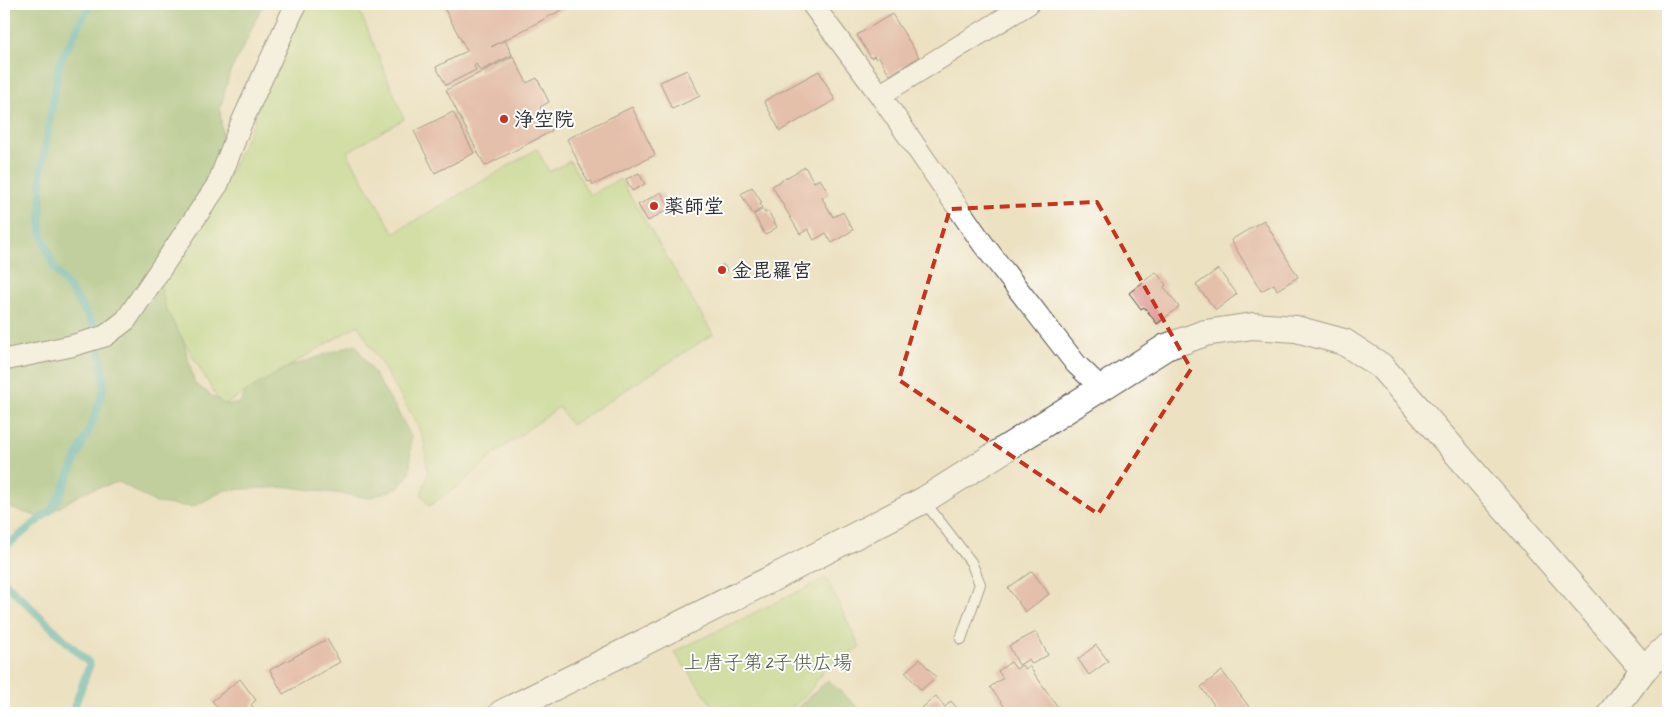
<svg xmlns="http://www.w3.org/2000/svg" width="1672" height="717" viewBox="0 0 1672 717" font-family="Caveat,'Klee One',sans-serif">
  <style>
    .green { fill: #b2d983; stroke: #6e8257 }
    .forest { fill: #8db971; stroke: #5c724e }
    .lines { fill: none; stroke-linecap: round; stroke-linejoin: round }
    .stream { stroke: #3fb0b6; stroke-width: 8 }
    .building { fill: #da948d }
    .service-casing { stroke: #484642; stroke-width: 12 }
    .minor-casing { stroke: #484642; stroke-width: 23 }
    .tertiary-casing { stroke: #484642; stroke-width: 28 }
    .service { stroke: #fff; stroke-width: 10 }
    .minor { stroke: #fff; stroke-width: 21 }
    .tertiary { stroke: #fff; stroke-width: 26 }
    .marked { fill: none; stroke: #c8321e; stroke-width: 4; stroke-dasharray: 10 6; stroke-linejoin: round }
    .poi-dot { fill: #c8321e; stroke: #fff; stroke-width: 2 }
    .labels { text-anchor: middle; stroke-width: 4; stroke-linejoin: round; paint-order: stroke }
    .poi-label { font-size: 20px; font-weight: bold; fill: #2b2b2b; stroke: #fff; text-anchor: start }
    .park-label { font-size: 20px; fill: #545f45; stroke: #fff }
  </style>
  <rect width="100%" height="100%" fill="#fff"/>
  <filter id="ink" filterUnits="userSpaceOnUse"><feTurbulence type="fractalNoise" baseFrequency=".02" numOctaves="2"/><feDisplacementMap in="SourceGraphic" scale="10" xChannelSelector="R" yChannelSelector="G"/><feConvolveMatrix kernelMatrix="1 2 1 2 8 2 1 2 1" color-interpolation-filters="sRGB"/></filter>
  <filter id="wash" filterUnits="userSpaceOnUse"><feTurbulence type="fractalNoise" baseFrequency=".0096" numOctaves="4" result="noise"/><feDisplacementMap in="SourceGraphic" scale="20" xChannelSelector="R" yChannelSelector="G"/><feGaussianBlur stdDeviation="1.12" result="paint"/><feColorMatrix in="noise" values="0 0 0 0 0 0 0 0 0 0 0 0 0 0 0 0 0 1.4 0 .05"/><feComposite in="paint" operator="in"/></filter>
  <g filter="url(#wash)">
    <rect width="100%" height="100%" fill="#ece2c2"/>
    <!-- green -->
    <g class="green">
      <path d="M303 4H357L404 119 347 152 394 233 537 149 549 172 570 161 590 195 620 179 713 334 571 425 559 407 497 452 461 484 429 506 421 494 428 476 424 441 416 422 358 325 222 406 155 292 219 196 253 124 263 89Z"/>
      <path d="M826 578 860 647 826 668 809 692 786 713H718L674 652Z"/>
    </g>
    <!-- forest -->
    <g class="forest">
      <path d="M4 4H265L260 10 246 42 230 72 220 110 224 151 160 282 166 308 184 343 195 384 224 404H239L246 391 286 368 355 344 396 408 411 436 410 473 398 488 369 498 290 487 225 490 193 507 156 503 119 482 86 491 42 518 4 506Z"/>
      <path d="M828 680 864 713H791Z"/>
    </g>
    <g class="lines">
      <!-- stream -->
      <g class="stream">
        <path d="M4 548 52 509 61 493 94 418 104 388 101 357 93 324 73 293 54 268 41 232V173L59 64 90 4"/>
        <path d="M4 582 90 664 72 713"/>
      </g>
    </g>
    <g id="blocks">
      <!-- building -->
      <g class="building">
        <path d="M442 4H573L491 47 505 40 512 55 480 71 476 64 474 66 476 70 446 85 436 67 467 51Z"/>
        <path d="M892 14 919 57 890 75 879 57 876 59 874 56 871 58 857 35Z"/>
        <path d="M513 56 527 83 537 78 549 102 540 107 552 131 485 166 446 90Z"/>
        <path d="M687 70 700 96 672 109 660 82Z"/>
        <path d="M819 71 835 100 780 131 764 101Z"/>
        <path d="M632 107 655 155 593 185 591 181 588 182 567 139Z"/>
        <path d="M453 112 474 153 435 173 414 131Z"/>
        <path d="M805 167 814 182 820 179 829 194 822 198 833 217 843 212 853 230 832 243 826 233 814 240 808 229 800 234 772 186Z"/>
        <path d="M639 173 645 184 632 191 626 179Z"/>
        <path d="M752 187 762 203 760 204 762 208 753 214 741 194Z"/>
        <path d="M661 192 670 208 648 221 638 205Z"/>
        <path d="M763 209 765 213 768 211 777 227 765 235 754 215Z"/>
        <path d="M1264 220 1298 277 1277 290 1274 284 1261 291 1231 240Z"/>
        <path d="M723 265 727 270 721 274 717 269Z"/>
        <path d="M1218 269 1237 294 1216 310 1196 285Z"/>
        <path d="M1156 272 1166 285 1164 287 1179 307 1157 324 1144 307 1141 309 1129 293Z"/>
        <path d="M1032 571 1049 594 1025 612 1008 588Z"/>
        <path d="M1036 632 1048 655 1032 664 1029 659 1019 665 1009 646Z"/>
        <path d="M327 639 340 662 283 694 270 670Z"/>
        <path d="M1096 645 1108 661 1089 675 1078 659Z"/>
        <path d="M920 659 936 677 921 690 905 672Z"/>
        <path d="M1011 662 1016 669 1022 665 1025 669 1029 666 1062 713H1018L1017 711 1009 713 990 687 1003 678 998 671Z"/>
        <path d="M1222 671 1250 708 1243 713H1220L1201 687Z"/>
        <path d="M240 679 256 700 251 705 254 708 247 713H222L212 701Z"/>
        <path d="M936 696 945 707 951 701 961 713H916Z"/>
      </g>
    </g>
  </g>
  <g filter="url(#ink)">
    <use href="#blocks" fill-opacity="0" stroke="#484642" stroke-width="1"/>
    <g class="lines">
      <!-- service casing -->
      <g class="service-casing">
        <path id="service" d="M924 501 971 562 980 584 961 639"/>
      </g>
      <!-- minor casing -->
      <g class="minor-casing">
        <g id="minor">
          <path d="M812 4 880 95 983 244 1076 364 1102 389"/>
          <path d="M880 95 1028 4"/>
          <path d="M4 360 71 346 105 336 126 320 218 184 241 124 296 4"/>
        </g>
      </g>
      <!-- tertiary casing -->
      <g class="tertiary-casing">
        <g id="tertiary">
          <path d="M502 713 783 573 924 500 1166 347 1205 333 1253 326 1296 329 1344 342 1381 366 1644 669"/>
          <path d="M1611 713 1644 669 1668 646"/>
        </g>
      </g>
      <!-- service -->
      <use href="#service" class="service"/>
      <!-- minor -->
      <use href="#minor" class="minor"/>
      <!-- tertiary -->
      <use href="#tertiary" class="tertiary"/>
    </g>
  </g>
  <!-- marked area -->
  <path d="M0 0H1672V717H0ZM1097 202 1191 369 1098 514 899 380 950 209Z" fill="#ece2c2" fill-opacity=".55" fill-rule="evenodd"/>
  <path class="marked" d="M1097 202 1191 369 1098 514 899 380 950 209Z"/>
  <!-- markers -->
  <g class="poi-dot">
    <circle cx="504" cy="119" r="5"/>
    <circle cx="654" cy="206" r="5"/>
    <circle cx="722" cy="270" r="5"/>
  </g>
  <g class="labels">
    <!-- poi labels -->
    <g class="poi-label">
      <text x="514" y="126">浄空院</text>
      <text x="664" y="213">薬師堂</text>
      <text x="732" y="277">金毘羅宮</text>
    </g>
    <!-- park labels -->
    <g class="park-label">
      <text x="768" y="669">上唐子第2子供広場</text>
    </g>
  </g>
  <!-- margin -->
  <rect width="1672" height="717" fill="none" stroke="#fff" stroke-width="20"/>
</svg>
